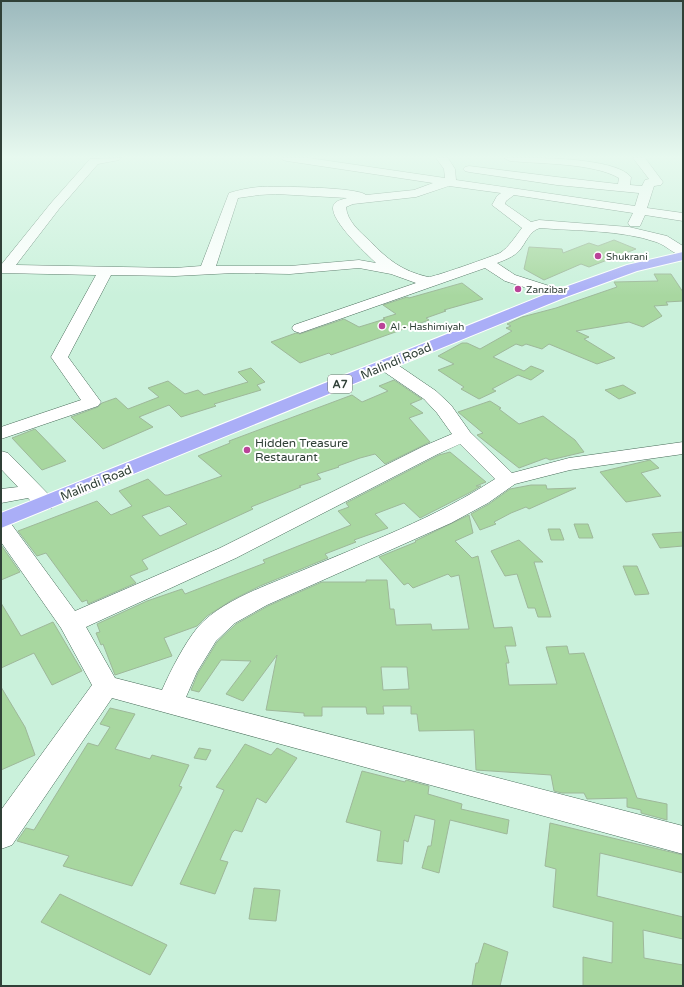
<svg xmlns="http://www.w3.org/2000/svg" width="684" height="987" viewBox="0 0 684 987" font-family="'Varela Round',sans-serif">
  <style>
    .building { fill: #a8d7a0; stroke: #9eb89a; fill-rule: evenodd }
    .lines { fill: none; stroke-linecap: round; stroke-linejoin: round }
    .minor-casing { stroke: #486b59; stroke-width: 1 }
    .highway-casing { stroke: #fff; stroke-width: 2 }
    .minor { fill: #fff; fill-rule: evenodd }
    .highway { fill: #aaaef7; fill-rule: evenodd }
    .poi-dot { fill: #ba4398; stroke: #fff; stroke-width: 1.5 }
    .labels { text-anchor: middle; stroke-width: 4; stroke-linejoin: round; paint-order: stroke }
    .far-poi-label { font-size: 10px; fill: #304037; stroke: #fff; text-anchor: start }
    .shield { fill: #fff; stroke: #6e7973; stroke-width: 1 }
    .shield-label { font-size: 11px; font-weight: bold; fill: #304037 }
    .street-label { font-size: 12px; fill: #304037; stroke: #fff }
    .poi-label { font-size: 12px; fill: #304037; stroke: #fff; text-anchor: start }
  </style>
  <rect width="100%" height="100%" fill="#caf1db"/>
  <!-- building -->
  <g class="building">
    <path d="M614 240 636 249 589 267 581 264 544 280 524 269 529 247 562 249 563 253 589 243 598 246Z"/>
    <path d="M654 274H671L683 292V301L666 302 668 305 654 306 662 316 643 327 629 322 576 331 589 337 584 339 615 358 597 364 549 344 542 349 526 344 522 346 516 344 493 357 524 371 531 366 544 371 531 380 518 375 492 389 496 391 479 399 461 389 464 387 438 370 454 364 438 356 462 343H467L480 349 512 331 506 328 511 326 507 324 522 317 556 308 617 287 614 282 658 281Z"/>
    <path d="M462 283 483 299 444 310 446 311 426 318 429 320 331 355 329 353 300 363 271 342 296 333 300 334 344 319 359 327 385 319 383 318 396 314 383 305 407 297 409 298Z"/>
    <path d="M251 368 265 382 257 385 261 390 214 404 216 406 181 417 169 405 139 417 153 427 103 449 71 417 98 407 102 403 116 398 128 409 159 397 148 388 168 381 185 394 198 390 204 395 248 382 238 372Z"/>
    <path d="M394 380 422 399 410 404 423 413 409 418 430 442 385 464 375 454 360 458 338 466 339 467 317 474 321 479 299 486 301 487 251 507 253 509 142 560 148 569 130 576 136 583 88 604 87 600 82 602 46 553 37 556 18 531 97 501 111 515 132 506 119 491 148 479 165 495H168L222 476 198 456 230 443 229 441 352 395 362 402 388 391 379 386ZM169 506 187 524 160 536 142 516Z"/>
    <path d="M623 385 636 393 619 399 605 390Z"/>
    <path d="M490 401 501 408 499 409 519 424 543 416 575 440 584 452 550 460 546 458 519 468 477 435 483 433 458 412Z"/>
    <path d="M35 429 66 461 42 470 12 438Z"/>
    <path d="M450 452 486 482 476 486H481L471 492 420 518 404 503 375 514 388 528 354 540 356 542 325 554 328 558 260 586 232 600 207 616 197 626 164 638 172 656 115 675 103 644 101 645 96 633 100 632 97 624 147 601 182 589 185 594 265 563 263 560 351 525 338 511 349 507 346 503 439 455Z"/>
    <path d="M650 460 659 468 641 473 661 496 626 502 600 472Z"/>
    <path d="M531 485H546L547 489 576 488 529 509 526 507 511 513 494 522 496 524 480 530 471 514 489 504 510 489Z"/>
    <path d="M469 515 473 533 455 541 472 558 478 556 494 628 512 627 516 646H505L509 663H506L509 685 557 684 546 647 567 646 569 654 584 653 637 798 667 804V820L641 813V810L627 807V798L587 799 584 793H562L554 791 551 775 476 770 474 730 419 731 417 714H411V706H383L384 714H367L366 707H322V716H304V713L266 710 277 655 243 701 226 694 251 661 221 660 199 692 191 690 198 673 217 642 236 624 268 606 322 582H366V580H387L390 609H394L396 625 431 624 432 630 469 629 459 575 451 577 448 574 413 588 408 583 404 585 379 557 416 542 415 541ZM381 667H407L409 689 383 690Z"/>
    <path d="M574 524H588L593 538H579Z"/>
    <path d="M548 529H560L564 540H551Z"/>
    <path d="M683 532V546L660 548 652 534Z"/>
    <path d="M519 540 543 562H534L551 617H538L535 608H528L517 574 505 576 491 551Z"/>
    <path d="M1 545 20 572 1 580Z"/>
    <path d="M623 566H637L649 594 635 595Z"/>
    <path d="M1 603 21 636 53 622 82 671 52 685 34 653 1 668Z"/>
    <path d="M1 687 25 727 35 755 1 770Z"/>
    <path d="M110 708 135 714 115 749 150 759 152 755 189 765 179 786 182 787 132 886 63 866 69 856 17 841 26 828 34 830 88 743 98 746 110 727 100 724Z"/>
    <path d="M245 744 271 755 277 748 297 758 266 803 257 798 242 832 235 830 232 833 220 860 228 862 215 894 180 884 224 790 216 787Z"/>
    <path d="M199 748 211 750 206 760 194 758Z"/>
    <path d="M362 771 405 782 406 780 429 786 428 794 462 804 461 809 509 820 507 834 450 820 439 873 422 868 428 846H431L435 820 415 815 408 842 404 840 402 864 377 861 381 831 346 822Z"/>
    <path d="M550 823 683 855V873L600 853 597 896 683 917V939L643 930 644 958 683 965V986H583V957L612 963 613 922 553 907 556 869 545 866Z"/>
    <path d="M254 888 280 890 276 921 249 919Z"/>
    <path d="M60 894 167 945 150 975 41 922Z"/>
    <path d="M484 943 508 952 500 986H472L476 963H478Z"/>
  </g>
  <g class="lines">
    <!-- minor casing -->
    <g class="minor-casing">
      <g id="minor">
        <path d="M121 158 119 160 98 164 59 209 16 265 175 268 201 266 229 193C239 190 248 188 259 187 274 186 359 187 366 195L414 190 433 183 287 161 283 160 281 158H309L445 178 444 169 436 158H448L455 169 456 180 635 206 639 193 557 185 469 172 465 171 463 169 465 167 469 166 557 177 618 184 619 178C593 163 541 164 510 161L504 158C529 157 616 157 631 177L630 185 642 186 645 180 649 179 633 158H645L663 182 661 185 654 186 647 208 683 213V221L645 215 640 226H630L628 223 633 213 514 195 506 201 505 204 531 222 539 220 629 227 667 236 683 246V256C673 254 666 245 656 242 622 230 576 231 540 228 529 231 526 243 519 251 513 257 505 260 497 263L515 275 565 291 568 294 565 297 560 299 555 297 505 281 485 268 300 333 294 331 292 328 294 325 416 283 391 274 359 268 290 274 234 273 175 276 111 275 68 357 101 402 98 406 1 439V427L81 400 51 357 96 275 1 273V265L51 203 90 159ZM449 186 501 193 497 196 492 205 522 228C515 237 509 247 500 253 493 256 432 278 428 277 402 271 388 260 370 241 360 232 347 221 346 207L353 204 416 197ZM276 194 347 198C344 199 338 200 335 203 323 215 368 255 376 263L359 260 290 266H216L238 198 259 195Z"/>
        <path d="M386 360 392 361 436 391 451 405 470 432 512 473 569 458 683 442V454L570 470 515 484 488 503 451 523 267 605 235 623 216 641 197 672 186 697 683 826V854L112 698 12 845 1 849V810L92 685 61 628 1 542V519L9 521 75 611 220 548 424 446 452 434 437 413 424 399 380 369 377 365 380 361ZM460 444 495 479C435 518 367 543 301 571 268 585 222 600 198 627 184 644 171 670 162 690L115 678 86 627 236 558 438 454Z"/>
        <path d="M1 451 8 453 52 498 55 503 52 508C40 511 36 507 28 498L1 503V489L18 487 1 469Z"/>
      </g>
    </g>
    <!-- highway casing -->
    <g class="highway-casing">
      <path id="highway" d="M683 252V260L637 271 566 297 1 528V513L554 291 627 265Z"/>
    </g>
    <!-- minor -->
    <use href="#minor" class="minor"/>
    <!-- highway -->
    <use href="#highway" class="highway"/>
  </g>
  <!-- sky -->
  <linearGradient id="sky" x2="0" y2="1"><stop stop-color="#9cb9bd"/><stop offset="0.53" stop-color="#e7f9ef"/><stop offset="1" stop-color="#e7f9ef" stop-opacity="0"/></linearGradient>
  <rect width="684" height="296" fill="url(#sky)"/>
  <!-- markers -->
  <g class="poi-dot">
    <circle cx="598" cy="256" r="4"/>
    <circle cx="518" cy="289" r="4"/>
    <circle cx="382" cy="326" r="4"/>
    <circle cx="247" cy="450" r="4"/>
  </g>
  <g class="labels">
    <!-- far-poi labels -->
    <g class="far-poi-label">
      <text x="606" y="260">Shukrani</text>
      <text x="526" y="293">Zanzibar</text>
      <text x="390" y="330">Al - Hashimiyah</text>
    </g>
    <!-- shield labels -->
    <rect class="shield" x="328" y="375" width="24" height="18" rx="3"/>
    <g class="shield-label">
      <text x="340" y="388">A7</text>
    </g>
    <!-- street labels -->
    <g class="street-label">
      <text transform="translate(396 361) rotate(-23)" y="4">Malindi Road</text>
      <text transform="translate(96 483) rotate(-22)" y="4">Malindi Road</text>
    </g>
    <!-- poi labels -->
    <g class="poi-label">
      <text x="255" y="447">Hidden Treasure<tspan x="255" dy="14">Restaurant</tspan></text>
    </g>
  </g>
  <!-- border -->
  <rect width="684" height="987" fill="none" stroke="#304037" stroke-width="4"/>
</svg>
